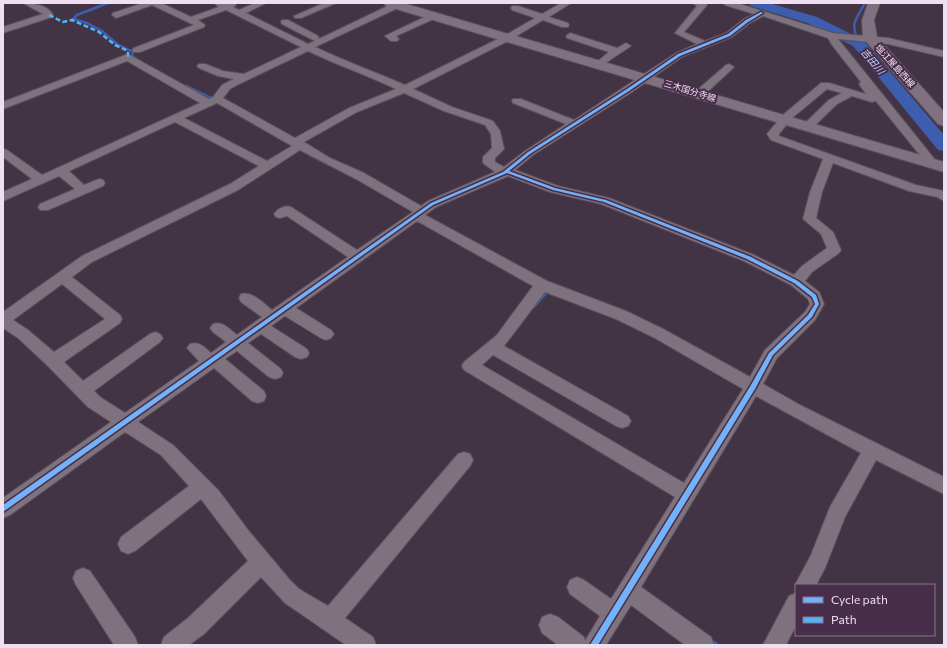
<svg xmlns="http://www.w3.org/2000/svg" width="947" height="648" viewBox="0 0 947 648" font-family="Commissioner,'Noto Sans JP',sans-serif">
  <style>
    .lines { fill: none; stroke-linecap: round; stroke-linejoin: round }
    .stream-far3 { stroke: #3d5eae; stroke-width: 2.5 }
    .stream-far2 { stroke: #3d5eae; stroke-width: 3 }
    .stream-far1 { stroke: #3d5eae; stroke-width: 4 }
    .stream { stroke: #3d5eae; stroke-width: 5 }
    .river { fill: #3d5eae; fill-rule: evenodd }
    .street-casing { stroke: #5c505e; stroke-width: 2 }
    .primary-casing { stroke: #5c505e; stroke-width: 2 }
    .street { fill: #7d727e; fill-rule: evenodd }
    .primary { fill: #807181; fill-rule: evenodd }
    .quiet { stroke: #52b3f8; stroke-width: 2.5; stroke-dasharray: 5 2.5; stroke-linecap: butt }
    .cycleway-casing { stroke: #482e4a; stroke-width: 3 }
    .cycleway { fill: #73b2f8; fill-rule: evenodd }
    .labels { text-anchor: middle; stroke-width: 4; stroke-linejoin: round; paint-order: stroke }
    .far-street-label { font-size: 9px; fill: #efdff0; stroke: #482e4a }
    .far-water-label { font-size: 10px; font-style: italic; fill: #b8cffe; stroke: #482e4a }
  </style>
  <rect width="100%" height="100%" fill="#423444"/>
  <g class="lines">
    <!-- stream-far3 -->
    <g class="stream-far3">
      <path d="M108 3 77 15 73 19 87 23 102 31 117 44 133 52 132 56 138 60"/>
      <path d="M858 43C851 21 854 23 865 3"/>
      <path d="M186 86 211 98"/>
    </g>
    <!-- stream-far2 -->
    <path class="stream-far2" d="M310 155 338 169"/>
    <!-- stream-far1 -->
    <path class="stream-far1" d="M534 306 547 291"/>
    <!-- stream -->
    <path class="stream" d="M709 640 716 645"/>
    <!-- river -->
    <path class="river" d="M749 3H769L817 17 863 40 944 135V151L938 150 853 46 807 23 751 6Z"/>
    <!-- street casing -->
    <g class="street-casing">
      <g id="street">
        <path d="M23 3C33 3 48 5 53 15L52 17 3 33V27L43 14Z"/>
        <path d="M143 3H161L191 17 219 7 214 3H235L236 5 233 7 239 10 255 3H266L246 13 308 44 315 41 282 24 281 22 282 20H288L318 36 319 39 394 3H400L401 5 400 7 315 47C344 61 375 72 405 85L504 36 535 18 512 10 511 8 512 6H518L542 14 561 3H571L549 17 568 23 569 25 568 27H562L543 20 510 40 413 89 452 107 493 121 500 131 504 149 495 158V162L504 167 525 151 566 124 513 103 512 101 513 99H521L574 120 676 53 697 44 675 33 697 6 693 3H705L707 5 684 32 705 41 726 33 744 19 754 14 725 5 724 3H737L833 33 888 38 944 51V57L888 44 838 39 936 161 938 163 936 165H928L876 101 872 102 852 96 837 104 812 128H804L803 126 804 124 829 100 842 93 827 89 792 118 779 134V136L916 185 944 191V201L937 197 909 191 833 163 822 192 816 218 833 232 841 250 839 253 812 272 805 281 819 292 824 304 815 320 777 358 763 384 800 405 944 477V494L876 460 845 517 825 568 816 585H796V588L795 585 811 555 830 507 861 453 756 396 641 587 711 637 714 645H685L631 605 606 645H558L542 633 539 625 542 617 550 614 558 617 584 637 585 641 600 616 570 594 567 587 570 580 577 577 584 580 611 599 675 497 464 370 462 366 464 362 497 335 533 286 417 221 296 308 331 330 334 334 331 338 326 340 321 338 285 316 271 326 307 349 309 353 307 357 301 359 295 357 261 334 248 343 281 369 283 373 281 377 275 379 269 377 237 351 225 359 264 391 266 396 264 401 258 403 252 401 214 368 138 422 173 445 219 491 248 530 289 579 299 589 328 606 458 454 464 452 470 454 473 460 470 466 345 618 373 637 376 645H346L285 603 261 577 204 634 189 645H161L164 637 188 618 248 561 201 499 135 551 128 554 121 551 118 544 121 537 189 486 161 455 125 432 10 515 3 518V498L111 422 88 407 47 365 18 338 3 328V312L82 256 230 184 259 166 175 122 69 171 84 185 99 179 103 180 105 183 103 186 48 210H40L38 207 40 204 75 189 59 176 3 201V192L32 179 3 157V149L7 150 42 175 200 103 127 61 3 109V102L128 54 209 99 213 97 222 85 234 79 218 76 199 68 197 66 199 64H205L223 71 244 74 301 47 226 10 198 20 205 25 204 27 140 52H134L132 50 134 48 194 25 152 5 116 18 112 15 113 13ZM763 16 828 38 832 45 861 82 859 84 866 94 829 83H821L784 114 767 134 771 140 823 159 810 192 803 219 821 234 827 248 802 266 794 275 754 255 609 198 558 186 515 170 533 155 632 92 682 57 732 37 750 23ZM308 51C337 65 367 75 396 89L349 108 295 138 223 98 230 89 237 85ZM404 93 444 111 485 125 491 134 492 148 483 157V163L495 172 428 201 421 206 364 173 330 158 304 142 357 112ZM217 103 292 146 267 161 184 118ZM300 150 356 179 413 212 357 250 291 207C285 205 278 208 274 214L276 217 280 218 287 216 348 257 272 310C263 303 252 291 241 294L239 298 241 302 262 317 237 335C229 329 223 321 213 324L210 328 213 332 226 342 211 353C204 347 199 341 190 344L187 348 199 361 125 413 100 397 94 391 160 342 163 338 160 334 155 332 150 334 83 381 64 362 120 323 122 319 120 315 72 277 92 262 238 190ZM508 176 550 192 601 204 744 261 791 285 808 299 810 304 805 312 765 350 750 377 663 329 626 311 547 281 425 215 436 207ZM62 284 105 319 54 352 28 330 13 320ZM545 292 616 319 653 337 743 389 684 483 482 365 493 355 616 426 622 428 628 426 631 421 628 416 504 346Z"/>
        <path d="M324 3H336L301 18H295L294 16Z"/>
        <path d="M433 13 436 14 437 16 436 18 396 36 399 39 397 41H391L385 36Z"/>
        <path d="M570 33 617 48 626 43 631 46 598 68 593 65 609 52 567 38 566 36Z"/>
        <path d="M729 64 734 67 732 69 703 96H695L694 94 695 92 726 65Z"/>
        <path d="M83 568 90 571 135 637 138 645H114L76 585 73 578 76 571Z"/>
        <path d="M796 593V625L786 645H763L789 596Z"/>
      </g>
    </g>
    <!-- primary casing -->
    <g class="primary-casing">
      <g id="primary">
        <path d="M384 3H403L944 162V172L386 6Z"/>
        <path d="M868 3H880L874 20 877 37 944 112V126L938 124 863 38 862 20Z"/>
      </g>
    </g>
    <!-- street -->
    <use href="#street" class="street"/>
    <!-- primary -->
    <use href="#primary" class="primary"/>
    <!-- quiet -->
    <path class="quiet" d="M49 15 63 22 72 20 99 32 115 45 128 51V57"/>
    <!-- cycleway casing -->
    <g class="cycleway-casing">
      <path id="cycleway" d="M761 12 763 13 748 22 730 36 680 56 629 91 530 154 509 171 555 188 606 200 751 257 798 281 816 295 819 304 812 317 773 355 755 389 598 645H590L751 385 769 353 808 315 815 304 812 297 794 283 747 259 604 202 553 190 507 173 433 205 3 512V505L431 203 503 172 528 152 627 89 678 54 728 34 746 20Z"/>
    </g>
    <!-- cycleway -->
    <use href="#cycleway" class="cycleway"/>
  </g>
  <g class="labels">
    <!-- far-street labels -->
    <g class="far-street-label">
      <text transform="translate(895 66) rotate(48)" y="3">塩江屋島西線</text>
      <text transform="translate(690 91) rotate(17)" y="3">三木国分寺線</text>
    </g>
    <!-- far-water labels -->
    <g class="far-water-label">
      <text transform="translate(873 61) rotate(50)" y="4">吉田川</text>
    </g>
  </g>
  <!-- border -->
  <rect width="947" height="648" fill="none" stroke="#efdff0" stroke-width="8"/>
  <!-- legend -->
  <rect x="795" y="584" width="140" height="52" fill="#482e4a" stroke="#8b758c"/>
  <rect x="803" y="597" width="20" height="6" fill="#73b2f8" stroke="#8b758c"/>
  <text x="831" y="604" font-size="12" fill="#efdff0">Cycle path</text>
  <rect x="803" y="617" width="20" height="6" fill="#52b3f8" stroke="#8b758c"/>
  <text x="831" y="624" font-size="12" fill="#efdff0">Path</text>
</svg>
